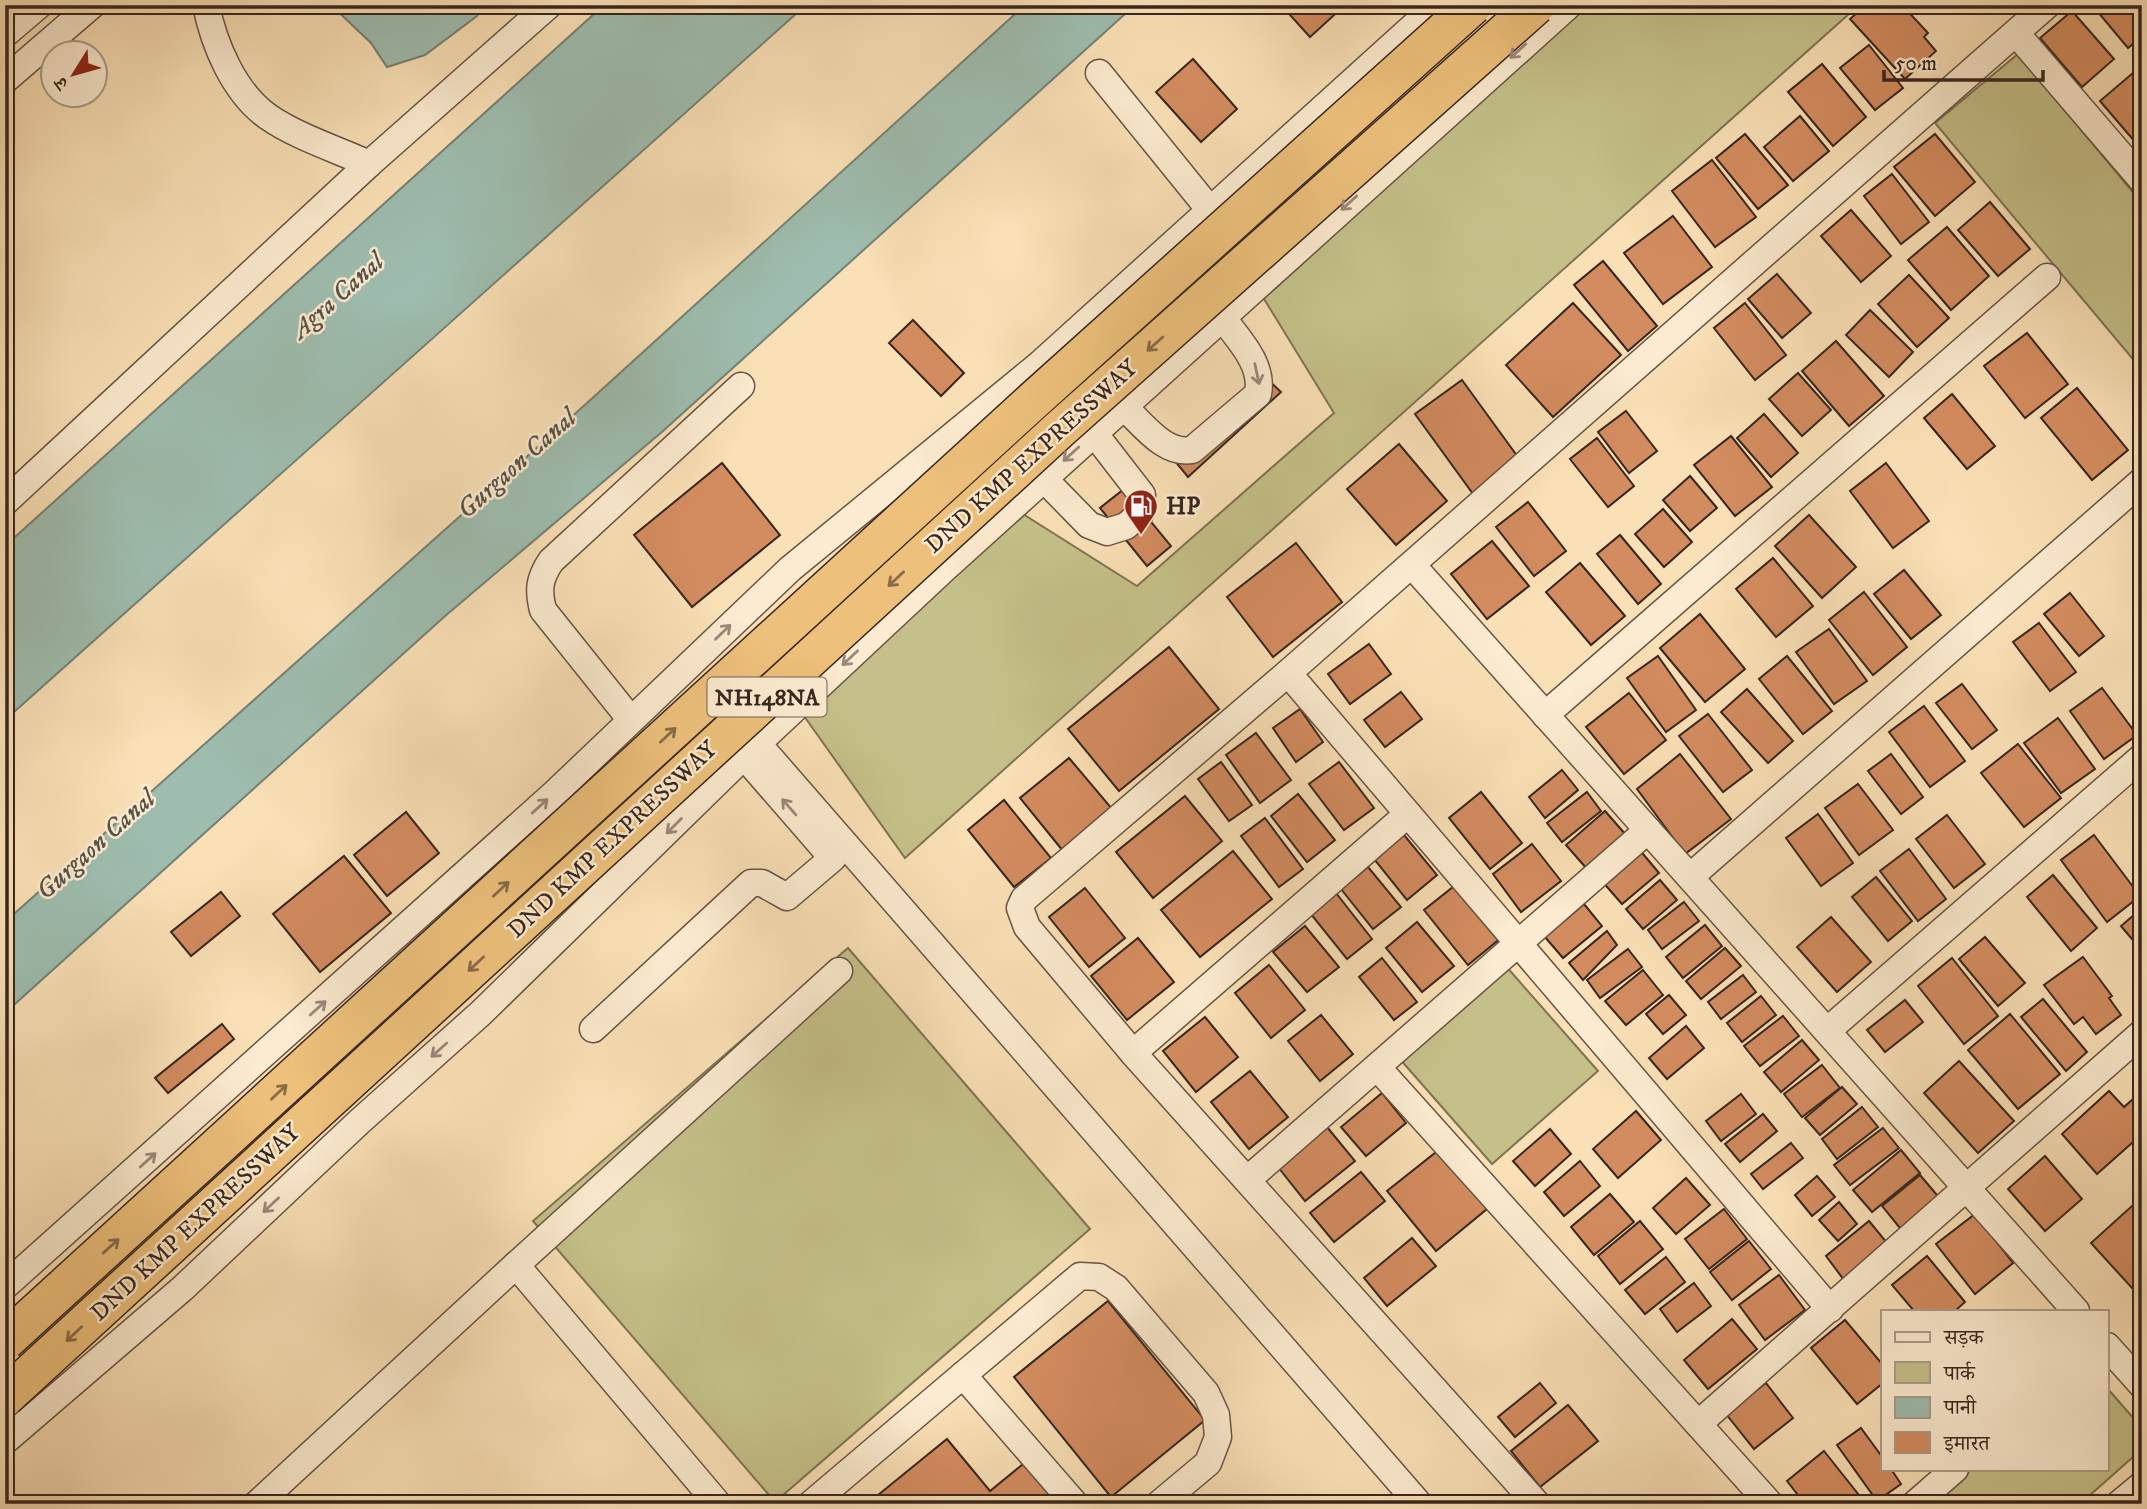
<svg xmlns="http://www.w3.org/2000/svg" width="2147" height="1509" viewBox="0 0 2147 1509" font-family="'IM FELL DW Pica','Noto Serif Devanagari',serif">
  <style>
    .green { fill: #c5c089; stroke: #7e7354; stroke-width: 2 }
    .water { fill: #9ebdaf; stroke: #758175; stroke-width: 2 }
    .building { fill: #d38c60; stroke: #37261f; stroke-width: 2 }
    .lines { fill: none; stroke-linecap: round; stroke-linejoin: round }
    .minor-casing { stroke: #685445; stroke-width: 29 }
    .minor { stroke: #fcebd0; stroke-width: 26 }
    .highway-bridge-casing { stroke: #37261f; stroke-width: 41; stroke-linecap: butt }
    .highway-bridge { stroke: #edc07b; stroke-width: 38 }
    .oneway { stroke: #9a8878 }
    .oneway2 { stroke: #896b48 }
    .labels { text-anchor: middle; stroke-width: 5; stroke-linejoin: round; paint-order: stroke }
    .shield { fill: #fcebd0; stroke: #726154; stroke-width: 2 }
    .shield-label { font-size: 23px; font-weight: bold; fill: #37261f }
    .street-label { font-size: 24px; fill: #37261f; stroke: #fcebd0 }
    .poi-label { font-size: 24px; font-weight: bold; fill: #37261f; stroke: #fcebd0; text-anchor: start }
    .water-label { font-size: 26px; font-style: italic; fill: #56534a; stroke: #fcebd0 }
  </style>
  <rect width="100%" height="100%" fill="#fae0b6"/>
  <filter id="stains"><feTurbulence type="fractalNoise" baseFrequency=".00286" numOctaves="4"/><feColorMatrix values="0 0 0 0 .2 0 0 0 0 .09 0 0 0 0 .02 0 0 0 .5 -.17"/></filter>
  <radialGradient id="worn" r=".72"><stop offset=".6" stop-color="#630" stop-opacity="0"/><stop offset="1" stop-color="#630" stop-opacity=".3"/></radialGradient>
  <!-- green -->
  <g class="green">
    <path d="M1582 5H1859L905 858 794 702 1015 509 1137 586 1334 413 1261 294Z"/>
    <path d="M2018 54 2142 203V370L1935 123Z"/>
    <path d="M848 948 1090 1229 775 1502 533 1221Z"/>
    <path d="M1505 965 1598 1071 1492 1164 1399 1058Z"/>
    <path d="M2107 1388 2142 1428V1449L2080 1504H1932L1972 1469H2107Z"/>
  </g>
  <!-- water -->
  <g class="water">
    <path d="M331 5H486L477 16 425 55 387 67 371 43Z"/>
    <path d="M604 5H806L5 720V546Z"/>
    <path d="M1025 5H1135L663 431 444 617 5 1013V922L587 403Z"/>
  </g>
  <!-- building -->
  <g class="building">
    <path d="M1281 5H1345L1310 37Z"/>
    <path d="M1866 5H1902L1928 33 1924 37 1936 51 1905 79 1850 19Z"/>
    <path d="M2092 5H2142V36L2128 48Z"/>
    <path d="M2072 11 2114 59 2082 87 2040 38Z"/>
    <path d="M1869 45 1903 88 1875 110 1840 68Z"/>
    <path d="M1193 59 1237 109 1201 142 1156 92Z"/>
    <path d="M1822 64 1866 117 1833 146 1788 92Z"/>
    <path d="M2140 67 2142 68V150L2100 101Z"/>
    <path d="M1800 116 1829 151 1793 181 1764 147Z"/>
    <path d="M1745 134 1788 185 1758 209 1716 158Z"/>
    <path d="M1935 134 1975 182 1935 216 1894 167Z"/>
    <path d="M1712 160 1756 217 1715 247 1672 191Z"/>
    <path d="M1892 174 1929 222 1901 244 1864 196Z"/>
    <path d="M1990 202 2030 249 1998 276 1958 230Z"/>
    <path d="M1851 210 1891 256 1861 282 1821 236Z"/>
    <path d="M1673 216 1712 267 1663 304 1624 253Z"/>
    <path d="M1947 227 1989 276 1951 310 1908 260Z"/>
    <path d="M1603 261 1657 326 1628 351 1574 285Z"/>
    <path d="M1777 274 1811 313 1782 338 1748 299Z"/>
    <path d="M1909 275 1949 318 1917 347 1878 304Z"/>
    <path d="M1573 303 1621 355 1553 417 1506 365Z"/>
    <path d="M1745 303 1786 355 1755 380 1714 328Z"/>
    <path d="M1870 310 1913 352 1889 377 1846 335Z"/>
    <path d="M913 320 964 373 941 396 889 343Z"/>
    <path d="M2027 333 2068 384 2025 418 1984 366Z"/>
    <path d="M1836 341 1884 396 1849 426 1802 371Z"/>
    <path d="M1798 373 1831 410 1802 436 1769 399Z"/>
    <path d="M1262 374 1281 392 1188 477 1171 456Z"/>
    <path d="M1462 380 1523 464 1476 498 1415 414Z"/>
    <path d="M2077 388 2128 450 2092 480 2041 418Z"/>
    <path d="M1952 394 1995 446 1967 469 1924 418Z"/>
    <path d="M1626 411 1657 451 1629 473 1598 432Z"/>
    <path d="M1764 414 1798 453 1771 477 1737 438Z"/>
    <path d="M1731 436 1772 487 1735 516 1694 465Z"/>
    <path d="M1597 438 1634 486 1608 507 1570 459Z"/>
    <path d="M1399 444 1447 501 1396 545 1347 489Z"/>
    <path d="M722 463 780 535 692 607 634 535Z"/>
    <path d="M1886 463 1929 521 1893 548 1850 491Z"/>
    <path d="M1690 476 1717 508 1690 531 1663 500Z"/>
    <path d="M1124 489 1171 546 1147 566 1100 508Z"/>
    <path d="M1528 502 1566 551 1534 576 1496 527Z"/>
    <path d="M1663 509 1692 542 1664 567 1635 534Z"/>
    <path d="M1809 515 1856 567 1822 598 1775 546Z"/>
    <path d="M1620 535 1661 584 1638 604 1597 554Z"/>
    <path d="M1492 541 1529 586 1487 619 1451 574Z"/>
    <path d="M1296 543 1342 602 1273 657 1227 597Z"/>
    <path d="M1773 558 1813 606 1776 637 1736 589Z"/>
    <path d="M1580 563 1625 616 1591 645 1546 592Z"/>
    <path d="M1904 570 1941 615 1911 639 1874 594Z"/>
    <path d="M1864 592 1907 647 1873 675 1829 620Z"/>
    <path d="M2070 593 2104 636 2079 656 2044 614Z"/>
    <path d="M1700 614 1745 669 1705 702 1660 648Z"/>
    <path d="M2039 623 2076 672 2050 691 2013 642Z"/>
    <path d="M1829 629 1867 681 1834 704 1796 652Z"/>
    <path d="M1369 644 1391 674 1350 704 1328 674Z"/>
    <path d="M1169 647 1219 709 1119 791 1068 729Z"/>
    <path d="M1658 656 1696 710 1666 732 1627 678Z"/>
    <path d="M1787 656 1832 711 1803 734 1759 679Z"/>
    <path d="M1962 684 1997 730 1972 749 1936 703Z"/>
    <path d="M2102 688 2137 735 2104 759 2070 711Z"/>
    <path d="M1747 689 1793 741 1768 763 1721 712Z"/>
    <path d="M1401 692 1422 719 1385 747 1364 720Z"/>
    <path d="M1629 693 1666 740 1624 774 1586 727Z"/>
    <path d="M1924 706 1965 761 1930 787 1889 732Z"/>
    <path d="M1300 709 1323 742 1296 762 1273 728Z"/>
    <path d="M1708 714 1752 770 1723 792 1679 736Z"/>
    <path d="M2058 718 2095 769 2061 793 2024 743Z"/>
    <path d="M1256 733 1291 780 1260 803 1226 755Z"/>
    <path d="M2018 744 2061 798 2024 827 1981 773Z"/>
    <path d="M1680 754 1731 819 1685 854 1637 789Z"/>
    <path d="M1891 754 1923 797 1901 814 1868 771Z"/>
    <path d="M1069 758 1113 810 1063 851 1020 798Z"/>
    <path d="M1221 762 1252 805 1229 821 1198 779Z"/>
    <path d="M1339 762 1374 808 1344 830 1309 784Z"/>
    <path d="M1562 770 1578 790 1545 818 1529 797Z"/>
    <path d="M1858 784 1893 830 1859 855 1825 808Z"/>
    <path d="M1481 792 1522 843 1490 869 1449 818Z"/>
    <path d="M1587 792 1601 811 1562 842 1547 823Z"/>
    <path d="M1298 794 1335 840 1307 862 1271 816Z"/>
    <path d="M1185 796 1222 841 1153 898 1116 852Z"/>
    <path d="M1004 800 1051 858 1014 887 968 830Z"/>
    <path d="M1605 811 1626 835 1587 869 1566 845Z"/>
    <path d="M406 812 439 853 387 896 354 855Z"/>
    <path d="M1818 814 1853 863 1821 886 1786 838Z"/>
    <path d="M1947 815 1985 864 1954 888 1916 839Z"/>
    <path d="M1265 818 1303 869 1279 887 1241 836Z"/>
    <path d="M1404 835 1437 875 1407 900 1374 859Z"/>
    <path d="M2094 835 2140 896 2107 922 2061 860Z"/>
    <path d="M1532 844 1561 881 1521 912 1493 874Z"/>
    <path d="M1638 848 1659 873 1622 904 1601 880Z"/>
    <path d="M1909 849 1946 899 1918 921 1880 871Z"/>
    <path d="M1233 851 1272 899 1200 957 1161 910Z"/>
    <path d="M344 856 391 913 320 972 273 914Z"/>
    <path d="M1368 867 1401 907 1373 929 1341 889Z"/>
    <path d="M2053 875 2097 928 2071 951 2027 897Z"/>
    <path d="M1876 877 1912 921 1888 941 1852 897Z"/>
    <path d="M1660 880 1677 900 1643 929 1626 909Z"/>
    <path d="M1458 883 1502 937 1468 965 1424 910Z"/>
    <path d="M1085 888 1125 938 1089 967 1049 917Z"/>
    <path d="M221 892 240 916 191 956 171 932Z"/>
    <path d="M1336 893 1372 939 1347 959 1310 913Z"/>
    <path d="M1684 902 1699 921 1662 949 1648 930Z"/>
    <path d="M1584 904 1602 926 1563 958 1545 937Z"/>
    <path d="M2142 908V951L2121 926Z"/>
    <path d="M1831 917 1871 962 1837 992 1797 947Z"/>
    <path d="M1417 922 1454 966 1422 992 1386 948Z"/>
    <path d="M1705 925 1722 946 1683 978 1666 957Z"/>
    <path d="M1305 926 1339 967 1307 992 1273 952Z"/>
    <path d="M1607 931 1617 945 1583 980 1569 963Z"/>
    <path d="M1985 937 2025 983 1998 1006 1959 959Z"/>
    <path d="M1138 938 1174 982 1127 1020 1091 976Z"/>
    <path d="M1725 948 1741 966 1701 999 1686 981Z"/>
    <path d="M1628 949 1642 967 1600 998 1587 980Z"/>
    <path d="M2083 957 2112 996 2109 998 2121 1015 2096 1034 2083 1017 2074 1024 2044 985Z"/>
    <path d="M1382 958 1417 1002 1394 1020 1359 977Z"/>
    <path d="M1952 958 1998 1016 1964 1044 1918 986Z"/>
    <path d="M1269 965 1305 1010 1271 1038 1235 993Z"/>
    <path d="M1643 970 1663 995 1626 1025 1605 1001Z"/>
    <path d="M1743 975 1756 992 1721 1019 1708 1002Z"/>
    <path d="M1669 995 1686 1015 1663 1034 1646 1014Z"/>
    <path d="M1761 996 1776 1015 1742 1042 1727 1023Z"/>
    <path d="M2043 999 2087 1052 2066 1071 2021 1017Z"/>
    <path d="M1905 1000 1923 1022 1885 1052 1867 1030Z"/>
    <path d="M2010 1014 2060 1074 2018 1109 1968 1050Z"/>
    <path d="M1321 1015 1353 1054 1320 1081 1288 1041Z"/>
    <path d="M1783 1016 1799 1036 1760 1066 1744 1046Z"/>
    <path d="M1205 1017 1238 1057 1196 1092 1163 1051Z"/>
    <path d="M222 1024 234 1039 168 1093 155 1078Z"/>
    <path d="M1686 1026 1704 1048 1667 1079 1649 1058Z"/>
    <path d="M1802 1040 1819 1060 1781 1092 1764 1072Z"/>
    <path d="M1959 1061 2014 1121 1978 1153 1924 1093Z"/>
    <path d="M1822 1065 1840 1088 1802 1117 1784 1094Z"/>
    <path d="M1250 1071 1288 1117 1249 1149 1211 1102Z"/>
    <path d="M1842 1087 1857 1104 1820 1135 1805 1118Z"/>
    <path d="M2109 1091 2124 1107 2142 1091V1134L2097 1174 2062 1134Z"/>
    <path d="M1382 1093 1406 1123 1366 1156 1341 1127Z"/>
    <path d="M1741 1094 1756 1114 1721 1141 1706 1121Z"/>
    <path d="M1862 1107 1878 1127 1837 1159 1822 1139Z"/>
    <path d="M1636 1111 1661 1140 1618 1178 1593 1149Z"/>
    <path d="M1763 1114 1777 1131 1740 1162 1725 1144Z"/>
    <path d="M1327 1127 1355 1161 1305 1201 1278 1167Z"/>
    <path d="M1883 1128 1899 1148 1850 1185 1834 1165Z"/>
    <path d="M1550 1129 1571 1154 1535 1186 1513 1161Z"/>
    <path d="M1791 1143 1803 1158 1763 1189 1751 1174Z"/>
    <path d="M1445 1145 1493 1204 1436 1251 1387 1191Z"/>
    <path d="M1901 1150 1920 1173 1872 1212 1853 1190Z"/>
    <path d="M2045 1156 2082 1199 2045 1231 2008 1189Z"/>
    <path d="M1580 1161 1600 1186 1564 1216 1544 1192Z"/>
    <path d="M1361 1172 1385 1201 1334 1242 1310 1213Z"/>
    <path d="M1920 1175 1942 1201 1904 1233 1882 1206Z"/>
    <path d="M1817 1176 1835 1197 1812 1216 1795 1195Z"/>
    <path d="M1686 1178 1710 1205 1676 1234 1653 1208Z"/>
    <path d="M1610 1194 1634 1222 1594 1255 1571 1227Z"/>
    <path d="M2142 1197V1299L2091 1243Z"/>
    <path d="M1839 1202 1857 1224 1838 1241 1819 1220Z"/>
    <path d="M1724 1209 1747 1239 1709 1269 1685 1239Z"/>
    <path d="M1975 1214 2013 1263 1975 1294 1936 1244Z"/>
    <path d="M1640 1221 1663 1249 1620 1284 1598 1256Z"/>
    <path d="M1869 1221 1888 1244 1844 1280 1826 1256Z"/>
    <path d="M1412 1238 1436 1266 1387 1306 1364 1278Z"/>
    <path d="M1749 1241 1771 1269 1732 1300 1710 1272Z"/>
    <path d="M1927 1256 1965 1302 1955 1311H1914L1892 1285Z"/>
    <path d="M1666 1257 1685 1282 1645 1314 1625 1290Z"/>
    <path d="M1779 1275 1805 1310 1765 1340 1739 1305Z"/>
    <path d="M1694 1283 1711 1306 1677 1332 1660 1309Z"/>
    <path d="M1108 1301 1205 1420 1111 1497 1014 1377Z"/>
    <path d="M1732 1319 1757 1349 1708 1389 1684 1360Z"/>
    <path d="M1845 1320 1883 1365V1383L1857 1404 1811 1348Z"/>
    <path d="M1540 1383 1556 1403 1515 1437 1498 1417Z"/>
    <path d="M1766 1383 1793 1418 1754 1449 1726 1414Z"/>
    <path d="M1568 1405 1598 1441 1540 1487 1511 1451Z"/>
    <path d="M1861 1428 1883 1458V1469H1891L1901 1484 1877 1501 1837 1445Z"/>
    <path d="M947 1439 990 1491 1028 1460 1064 1504H867Z"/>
    <path d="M1824 1451 1866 1504H1805L1787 1481Z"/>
  </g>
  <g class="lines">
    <!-- minor casing -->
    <g class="minor-casing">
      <g id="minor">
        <path d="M206 5C214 45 234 92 267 116 297 137 336 149 369 164"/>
        <path d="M2016 33 2142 180"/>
        <path d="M5 34 39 5"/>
        <path d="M1099 73 1210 210"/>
        <path d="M5 80 92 5"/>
        <path d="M1123 406C1143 424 1164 455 1192 450L1258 394C1264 364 1238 339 1222 317"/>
        <path d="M1044 479 1089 525 1107 532 1126 526 1140 514 1142 495 1094 433"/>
        <path d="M5 502 369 164 549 5"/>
        <path d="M1412 565 2076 1311"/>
        <path d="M1288 673 1830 1309"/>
        <path d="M1545 715 2047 277"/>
        <path d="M631 720 543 610C538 590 539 579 551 561L741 386"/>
        <path d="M749 730 758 744 1419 1504"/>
        <path d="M730 748 744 756 830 855"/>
        <path d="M1690 877 2142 481"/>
        <path d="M593 1029 751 883H762L787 897 833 858"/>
        <path d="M1827 1031 2142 757"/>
        <path d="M1133 1053 1408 814"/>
        <path d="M1377 1067 1770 1504"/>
        <path d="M1247 1180 1648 830"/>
        <path d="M516 1265 839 971"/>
        <path d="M5 1286 555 793 790 569 1040 364 1437 5"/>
        <path d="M2107 1346 2142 1385"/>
        <path d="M963 1375 1080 1276 1099 1277 1116 1288 1206 1393 1216 1415 1218 1437 1208 1463 1159 1504"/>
        <path d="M1698 1424 2142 1033"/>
        <path d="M5 1441 183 1288 359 1122 481 1013 744 756 943 570 1569 5"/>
        <path d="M257 1504 516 1265 718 1504"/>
        <path d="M811 1504 963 1375 1075 1504"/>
        <path d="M1537 1504 1133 1053 1027 927 1020 908 1024 899 1288 673 2047 5"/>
        <path d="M1915 1504 1955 1469"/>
        <path d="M2119 1504 2142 1485"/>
      </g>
    </g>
    <!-- minor -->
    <use href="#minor" class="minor"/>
    <!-- highway-bridge casing -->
    <g class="highway-bridge-casing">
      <g id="highway-bridge">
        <path d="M5 1341 1035 399 1473 5"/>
        <path d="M5 1397 1060 429 1536 5"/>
      </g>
    </g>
    <!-- highway-bridge -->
    <use href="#highway-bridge" class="highway-bridge"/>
  </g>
  <!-- one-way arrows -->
  <defs><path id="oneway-shaft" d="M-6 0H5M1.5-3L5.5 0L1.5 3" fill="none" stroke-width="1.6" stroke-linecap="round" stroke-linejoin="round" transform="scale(1.75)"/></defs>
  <g class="oneway">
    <use href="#oneway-shaft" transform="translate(1518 51) rotate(138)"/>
    <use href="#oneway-shaft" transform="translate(1349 203) rotate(138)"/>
    <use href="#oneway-shaft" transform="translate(1257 374) rotate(78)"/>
    <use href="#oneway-shaft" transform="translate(1071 454) rotate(138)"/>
    <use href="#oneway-shaft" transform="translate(723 632) rotate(-44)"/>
    <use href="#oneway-shaft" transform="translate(850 658) rotate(137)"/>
    <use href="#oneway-shaft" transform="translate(540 806) rotate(-42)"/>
    <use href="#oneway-shaft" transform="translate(789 807) rotate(-131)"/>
    <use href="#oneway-shaft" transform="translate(674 826) rotate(135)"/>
    <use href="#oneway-shaft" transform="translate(318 1008) rotate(-42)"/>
    <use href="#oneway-shaft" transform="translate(439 1050) rotate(138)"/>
    <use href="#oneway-shaft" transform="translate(148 1160) rotate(-42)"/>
    <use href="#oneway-shaft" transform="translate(271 1205) rotate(137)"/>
  </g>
  <g class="oneway2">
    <use href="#oneway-shaft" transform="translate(1155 344) rotate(138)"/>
    <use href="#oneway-shaft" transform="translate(896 579) rotate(137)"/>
    <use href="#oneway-shaft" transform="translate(668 735) rotate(-43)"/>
    <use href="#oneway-shaft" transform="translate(501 889) rotate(-43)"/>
    <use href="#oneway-shaft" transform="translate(476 964) rotate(137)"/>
    <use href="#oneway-shaft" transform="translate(279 1092) rotate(-43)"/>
    <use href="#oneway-shaft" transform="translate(111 1246) rotate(-42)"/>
    <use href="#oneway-shaft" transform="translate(74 1334) rotate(137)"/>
  </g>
  <!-- icons -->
  <defs>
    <g id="fuel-pin" transform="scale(1.75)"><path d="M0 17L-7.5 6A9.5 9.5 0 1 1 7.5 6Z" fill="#8f2418" stroke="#fcebd0"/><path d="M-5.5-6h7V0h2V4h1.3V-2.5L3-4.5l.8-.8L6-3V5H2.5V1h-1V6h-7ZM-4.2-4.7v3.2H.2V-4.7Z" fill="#fff"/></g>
  </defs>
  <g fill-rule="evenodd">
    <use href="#fuel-pin" x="1141" y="506"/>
  </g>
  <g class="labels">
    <!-- shield labels -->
    <rect class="shield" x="707.5" y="677.5" width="119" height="39" rx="5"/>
    <g class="shield-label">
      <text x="767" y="705">NH148NA</text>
    </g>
    <!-- street labels -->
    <g class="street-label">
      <text transform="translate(1031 456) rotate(-42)" y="8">DND KMP EXPRESSWAY</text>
      <text transform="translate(612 839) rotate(-43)" y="8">DND KMP EXPRESSWAY</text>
      <text transform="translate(195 1222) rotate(-43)" y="8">DND KMP EXPRESSWAY</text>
    </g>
    <!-- poi labels -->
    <g class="poi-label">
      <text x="1166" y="514">HP</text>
    </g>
    <!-- water labels -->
    <g class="water-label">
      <text transform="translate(337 295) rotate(-42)" y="9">Agra Canal</text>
      <text transform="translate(516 463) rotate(-42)" y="9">Gurgaon Canal</text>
      <text transform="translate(95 844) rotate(-42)" y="9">Gurgaon Canal</text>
    </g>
  </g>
  <!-- margin -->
  <rect width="2147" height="1509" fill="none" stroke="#fae0b6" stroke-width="28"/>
  <rect x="7" y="7" width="2133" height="1495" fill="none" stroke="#37261f" stroke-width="3.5"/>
  <rect x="14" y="14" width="2119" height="1481" fill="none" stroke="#37261f" stroke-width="2"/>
  <!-- legend -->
  <rect x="1881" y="1310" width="228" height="161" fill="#fcebd0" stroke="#ad9c89" stroke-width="2"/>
  <rect x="1895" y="1332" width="35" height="10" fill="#fcebd0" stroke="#ad9c89" stroke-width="2"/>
  <text x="1944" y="1344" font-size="21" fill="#37261f">सड़क</text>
  <rect x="1895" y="1362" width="35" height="21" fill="#c5c089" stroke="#ad9c89" stroke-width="2"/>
  <text x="1944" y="1380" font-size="21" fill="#37261f">पार्क</text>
  <rect x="1895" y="1397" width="35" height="21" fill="#9ebdaf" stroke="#ad9c89" stroke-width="2"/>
  <text x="1944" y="1414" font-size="21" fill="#37261f">पानी</text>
  <rect x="1895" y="1432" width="35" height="21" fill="#d38c60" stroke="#ad9c89" stroke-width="2"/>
  <text x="1944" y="1450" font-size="21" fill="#37261f">इमारत</text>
  <!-- north arrow -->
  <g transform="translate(74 74) rotate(233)"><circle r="33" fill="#fcebd0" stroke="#ad9c89" stroke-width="2"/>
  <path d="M0-5L12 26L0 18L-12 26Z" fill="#8f2418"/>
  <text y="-10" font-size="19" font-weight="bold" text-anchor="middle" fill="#37261f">उ</text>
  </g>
  <!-- scale -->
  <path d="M1884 70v10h159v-10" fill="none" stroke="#37261f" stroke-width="3.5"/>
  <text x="1895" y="70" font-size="21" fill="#37261f" stroke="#fcebd0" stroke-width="5" paint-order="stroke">50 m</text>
  <rect width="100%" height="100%" filter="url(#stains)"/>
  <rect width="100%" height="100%" fill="url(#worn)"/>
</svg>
